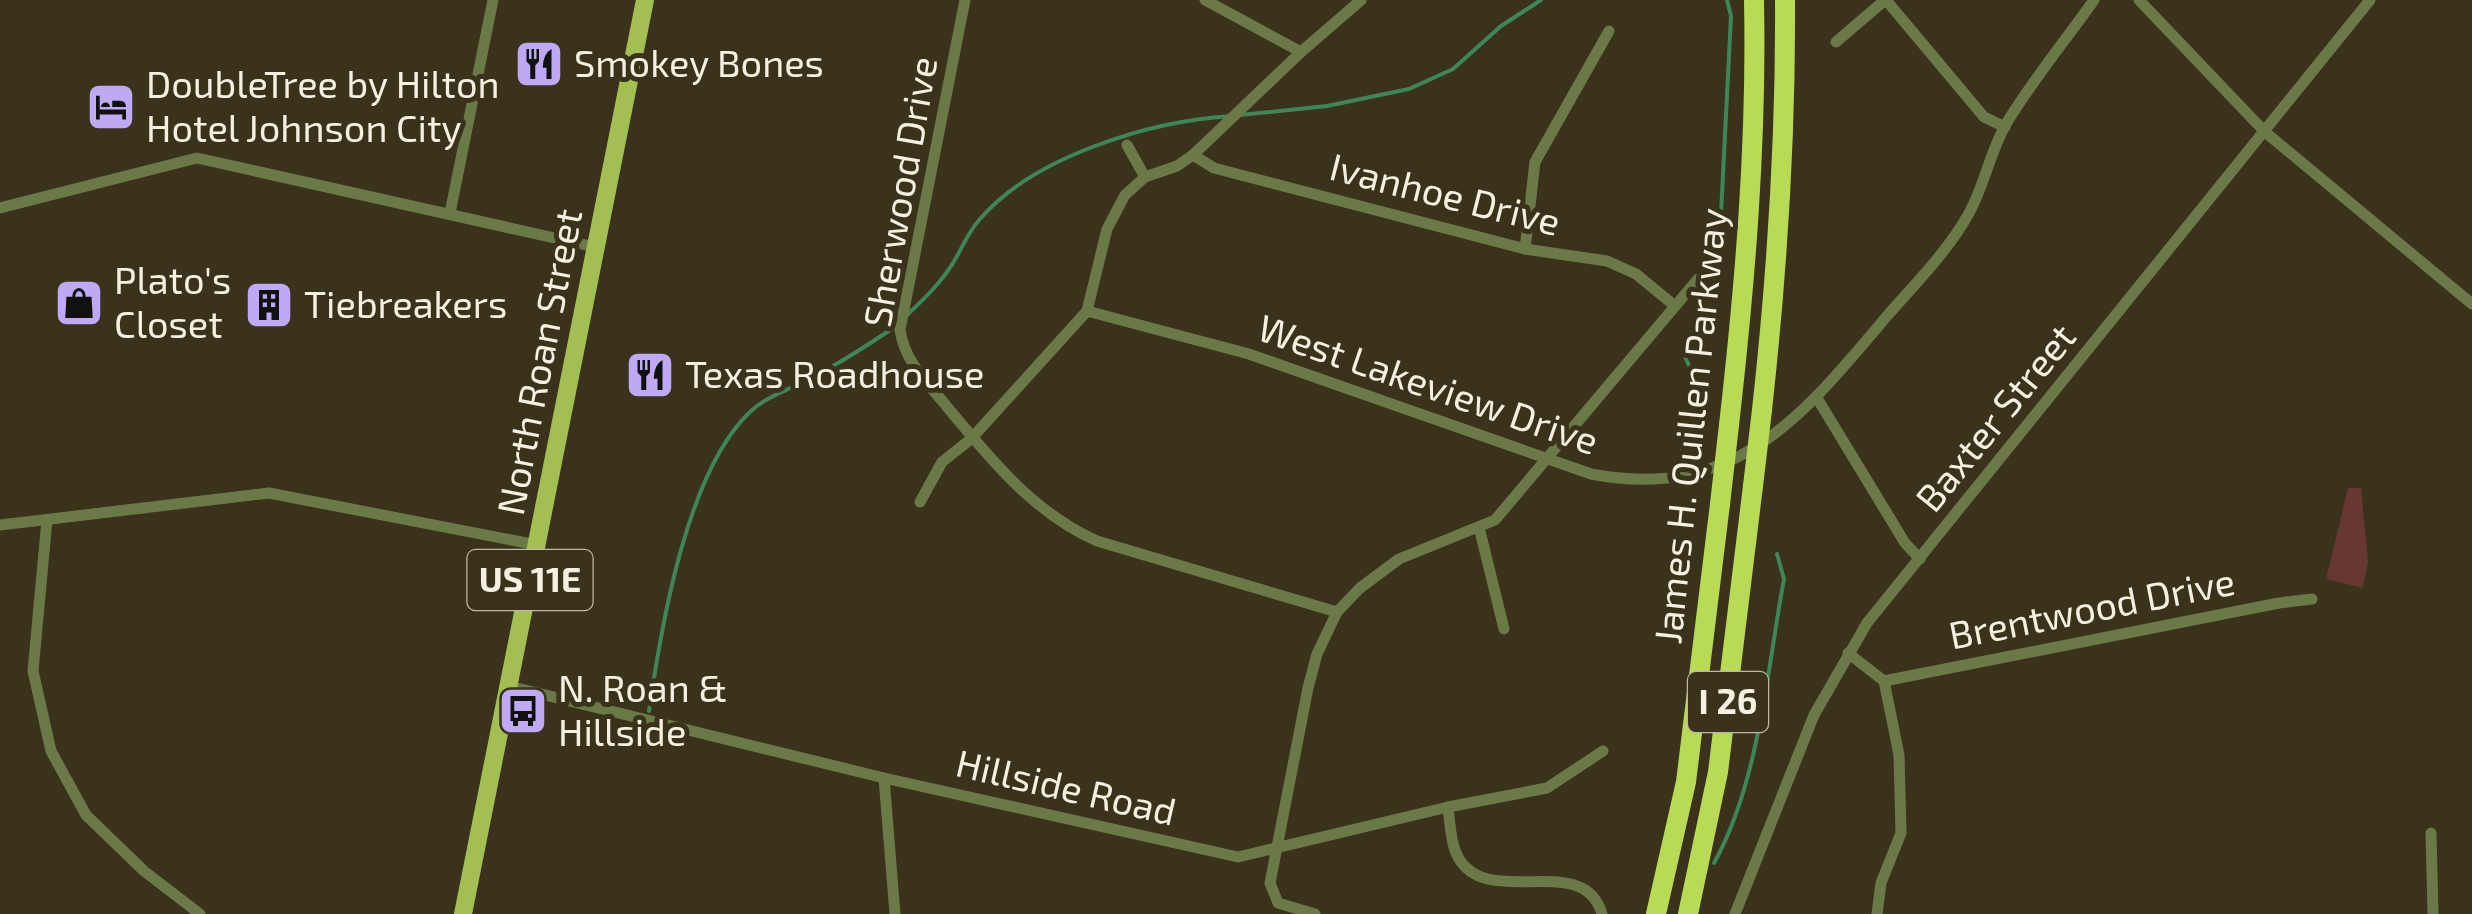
<svg xmlns="http://www.w3.org/2000/svg" width="2472" height="914" viewBox="0 0 2472 914" font-family="'Exo 2',sans-serif">
  <style>
    .green { fill: #663831 }
    .lines { fill: none; stroke-linecap: round; stroke-linejoin: round }
    .stream { stroke: #3f8557; stroke-width: 4 }
    .street { stroke: #6b7948; stroke-width: 11 }
    .primary { stroke: #a3be53; stroke-width: 18 }
    .highway { stroke: #b9da55; stroke-width: 20 }
    .highway-bridge { stroke: #b9da55; stroke-width: 20 }
    .labels { text-anchor: middle; stroke-width: 10; stroke-linejoin: round; paint-order: stroke }
    .shield { fill: #3a321b; stroke: #bdb7a6; stroke-width: 2.5 }
    .shield-label { font-size: 35px; font-weight: bold; fill: #f5f0e2 }
    .poi-label { font-size: 38px; fill: #f5f0e2; stroke: #3a321b; text-anchor: start }
    .street-label { font-size: 38px; fill: #f5f0e2; stroke: #3a321b }
  </style>
  <rect width="100%" height="100%" fill="#3a321b"/>
  <!-- green -->
  <path class="green" d="M2348 488H2361L2368 561 2363 588 2326 579Z"/>
  <g class="lines">
    <!-- stream -->
    <g class="stream">
      <path d="M1240 115 1327 106 1409 89 1453 69 1501 26 1541 0"/>
      <path d="M906 316C925 298 943 281 956 258 964 244 969 231 980 219 1034 156 1151 121 1231 116"/>
      <path d="M1681 459 1692 372 1685 357 1720 234 1731 16 1727 0"/>
      <path d="M649 711C661 627 687 470 751 411 767 396 791 389 811 378 841 363 868 345 896 326"/>
      <path d="M1714 863C1759 783 1767 670 1784 579L1777 554"/>
    </g>
    <!-- street -->
    <g class="street">
      <path d="M965 0 900 330C905 363 928 383 948 408 991 460 1034 513 1097 541L1337 612"/>
      <path d="M1205 0 1301 52"/>
      <path d="M1886 0 1984 117 2005 127"/>
      <path d="M2139 0 2265 132 2472 304"/>
      <path d="M1836 42 1885 0"/>
      <path d="M1127 145 1145 177"/>
      <path d="M1193 155 1214 168 1525 249 1607 261 1636 274 1675 306"/>
      <path d="M0 208 197 158 595 247"/>
      <path d="M450 213 493 0"/>
      <path d="M1525 249 1535 162 1609 31"/>
      <path d="M1087 311 1249 354 1591 474C1737 502 1804 414 1887 316 1915 284 1947 252 1968 215 1984 187 1990 152 2006 124 2032 81 2065 41 2094 0"/>
      <path d="M1817 398 1905 543 1920 559"/>
      <path d="M920 502 942 462 971 439 1087 311 1107 229 1125 195 1145 177 1177 166 1193 155 1301 52 1361 0"/>
      <path d="M47 520 33 671 51 751 86 815 144 871 200 914"/>
      <path d="M0 525 269 493 537 545"/>
      <path d="M1479 527 1504 629"/>
      <path d="M1848 653 1884 681 1899 755 1901 833 1881 883 1877 914"/>
      <path d="M1884 681 2279 603 2312 599"/>
      <path d="M509 686 884 778 1238 857 1448 807 1547 788 1603 751"/>
      <path d="M884 778 895 914"/>
      <path d="M1448 807C1450 821 1450 839 1456 853 1483 914 1583 848 1602 914"/>
      <path d="M2431 833 2433 914"/>
      <path d="M1315 914 1278 903 1270 883 1308 688 1317 654 1337 612 1360 588 1399 559 1495 520 1698 279"/>
      <path d="M1735 914 1814 715 1867 623 2370 0"/>
    </g>
    <!-- primary -->
    <path class="primary" d="M463 914 645 0"/>
    <!-- highway -->
    <g class="highway">
      <path d="M1762 410C1777 274 1786 138 1785 0"/>
      <path d="M1729 425C1745 284 1757 143 1754 0"/>
      <path d="M1656 914 1686 782 1720 504"/>
      <path d="M1688 914 1718 772 1753 486"/>
    </g>
    <!-- highway-bridge -->
    <g class="highway-bridge">
      <path d="M1753 486 1762 410"/>
      <path d="M1720 504 1729 425"/>
    </g>
  </g>
  <!-- icons -->
  <defs>
    <g id="restaurant-square" transform="scale(2.5)"><rect x="-9" y="-9" width="18" height="18" rx="4" fill="#bfa9f4" stroke="#3a321b"/><path d="M-5-6h1v4h1v-4h1v4h1v-4h1v5L-1.5 .5V6h-2V.5L-5-1ZM5-6V6H3V1.5H1.5Q1.5-4 5-6Z" fill="#111"/></g>
    <g id="hotel-square" transform="scale(2.5)"><rect x="-9" y="-9" width="18" height="18" rx="4" fill="#bfa9f4" stroke="#3a321b"/><path d="M-6-4.5h1.5V1H6V5H4.5V3h-9V5H-6ZM-4 0a1.8 1.8 0 1 1 3.6 0ZM.5 0V-2.5h3Q6-2.5 6 0Z" fill="#111"/></g>
    <g id="shop-square" transform="scale(2.5)"><rect x="-9" y="-9" width="18" height="18" rx="4" fill="#bfa9f4" stroke="#3a321b"/><path d="M-5-2.5h2.3a2.7 3.5 0 0 1 5.4 0H5L5.5 6h-11ZM-1.5-2.5h3a1.5 2.3 0 0 0-3 0Z" fill="#111"/></g>
    <g id="building-square" transform="scale(2.5)"><rect x="-9" y="-9" width="18" height="18" rx="4" fill="#bfa9f4" stroke="#3a321b"/><path d="M-4-6H4V6H1V3H-1V6H-4ZM-2.5-4.3h1.7v1.8h-1.7ZM.8-4.3h1.7v1.8H.8ZM-2.5-1h1.7V.8h-1.7ZM.8-1h1.7V.8H.8Z" fill="#111"/></g>
    <g id="bus-square" transform="scale(2.5)"><rect x="-9" y="-9" width="18" height="18" rx="4" fill="#bfa9f4" stroke="#3a321b"/><path d="M-5-6H5V4H4V6H2V4H-2V6H-4V4H-5ZM-3.5-4V0h7V-4ZM-3.5 1.2v1.5H-2V1.2ZM2 1.2v1.5H3.5V1.2Z" fill="#111"/></g>
  </defs>
  <g fill-rule="evenodd">
    <use href="#restaurant-square" x="539" y="64"/>
    <use href="#hotel-square" x="111" y="107"/>
    <use href="#shop-square" x="79" y="303"/>
    <use href="#building-square" x="269" y="305"/>
    <use href="#restaurant-square" x="650" y="375"/>
    <use href="#bus-square" x="523" y="711"/>
  </g>
  <g class="labels">
    <!-- shield labels -->
    <g class="shield">
      <rect x="467.5" y="550" width="125" height="60" rx="8"/>
      <rect x="1688" y="672" width="80" height="60" rx="8"/>
    </g>
    <g class="shield-label">
      <text x="530" y="592">US 11E</text>
      <text x="1728" y="714">I 26</text>
    </g>
    <!-- poi labels -->
    <g class="poi-label">
      <text x="574" y="77">Smokey Bones</text>
      <text x="146" y="98">DoubleTree by Hilton<tspan x="146" dy="44">Hotel Johnson City</tspan></text>
      <text x="114" y="294">Plato's<tspan x="114" dy="44">Closet</tspan></text>
      <text x="304" y="318">Tiebreakers</text>
      <text x="685" y="388">Texas Roadhouse</text>
      <text x="558" y="702">N. Roan &amp;<tspan x="558" dy="44">Hillside</tspan></text>
    </g>
    <!-- street labels -->
    <g class="street-label">
      <text transform="translate(901 192) rotate(-80)" y="13">Sherwood Drive</text>
      <text transform="translate(1445 195) rotate(14)" y="13">Ivanhoe Drive</text>
      <text transform="translate(540 362) rotate(-79)" y="13">North Roan Street</text>
      <text transform="translate(1428 385) rotate(19)" y="13">West Lakeview Drive</text>
      <text transform="translate(1996 418) rotate(-51)" y="13">Baxter Street</text>
      <text transform="translate(1691 426) rotate(-84)" y="13">James H. Quillen Parkway</text>
      <text transform="translate(2092 609) rotate(-11)" y="13">Brentwood Drive</text>
      <text transform="translate(1066 788) rotate(13)" y="13">Hillside Road</text>
    </g>
  </g>
</svg>
